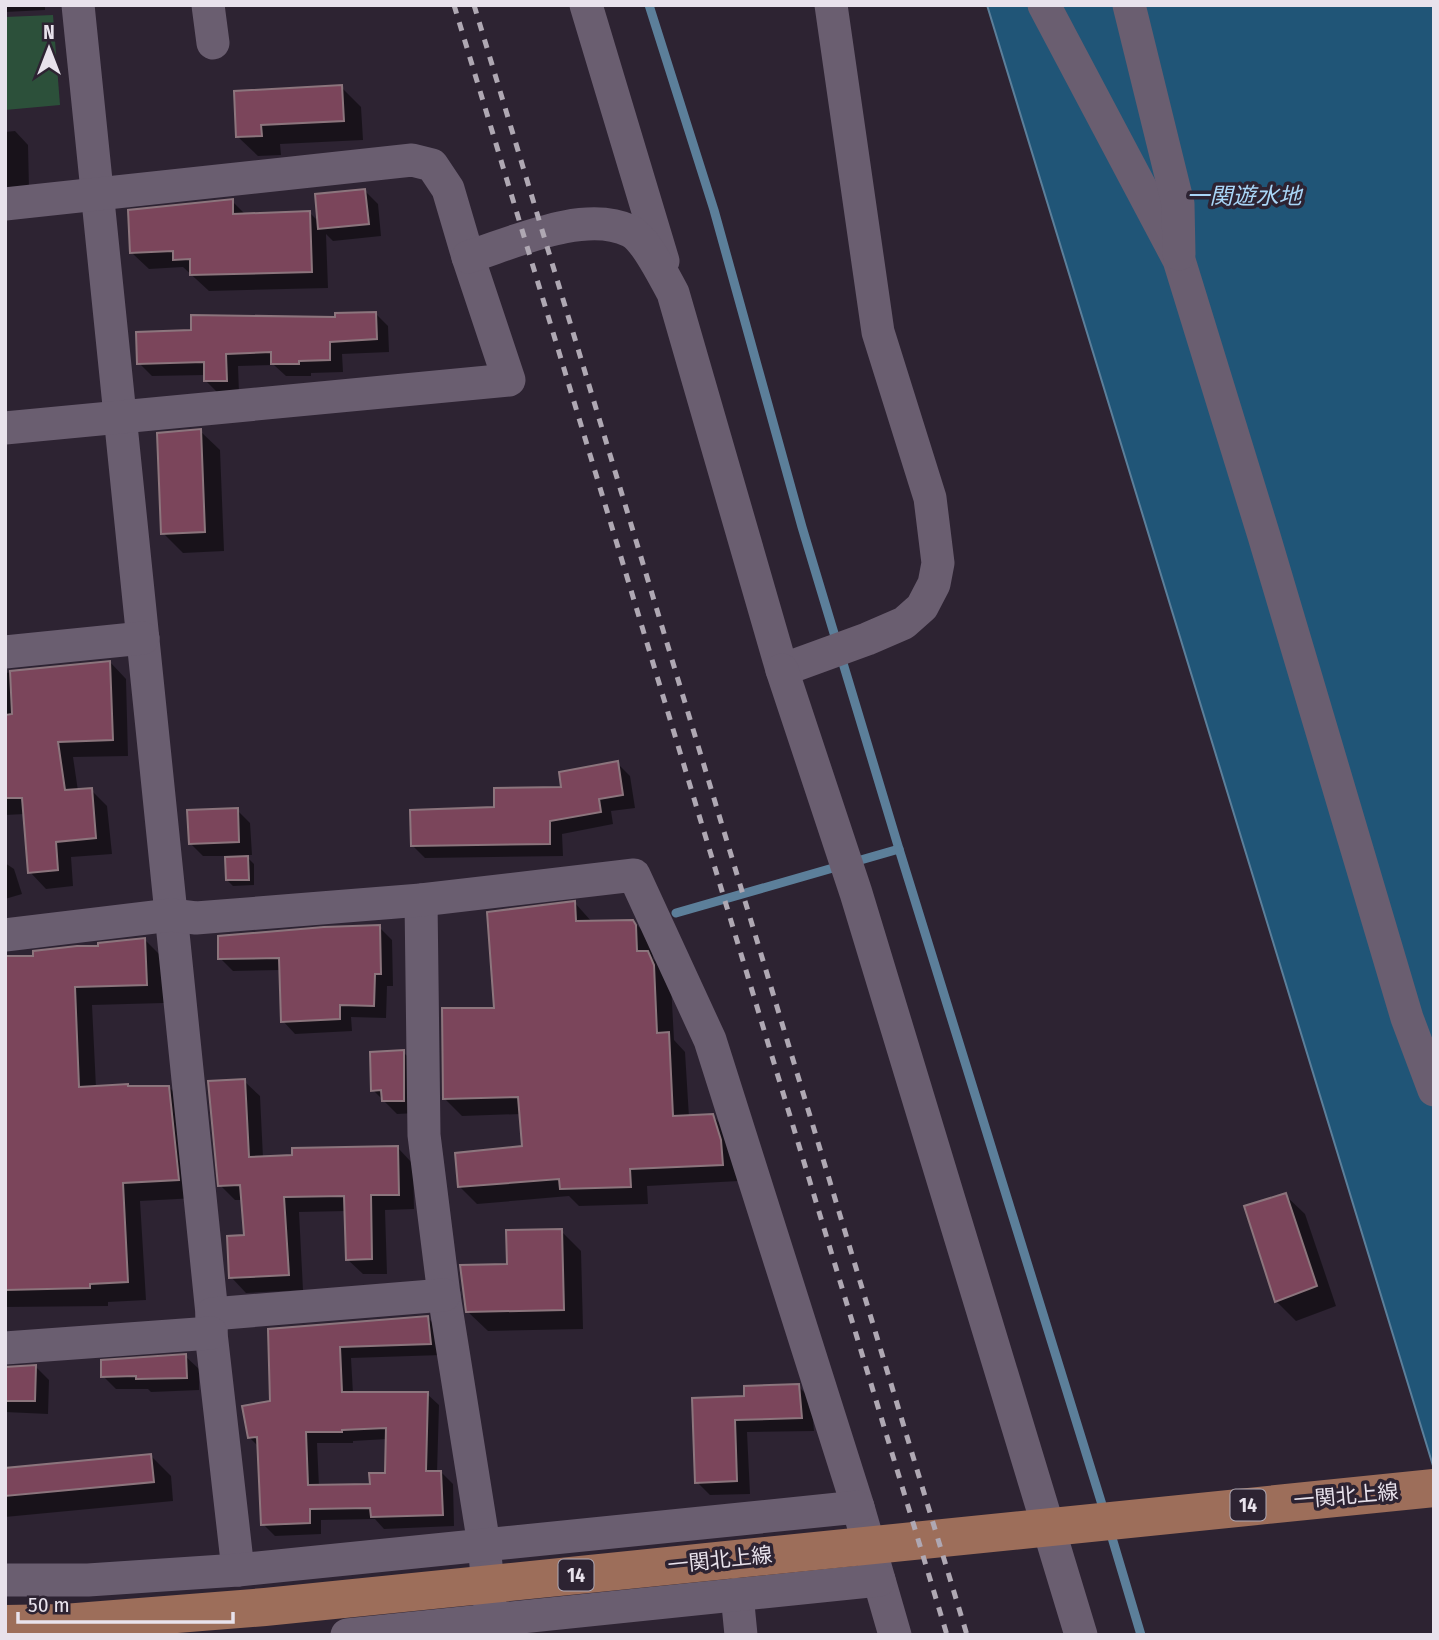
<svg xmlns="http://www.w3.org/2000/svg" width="1439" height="1640" viewBox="0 0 1439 1640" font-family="'Fira Sans Condensed','Noto Sans JP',sans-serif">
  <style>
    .green { fill: #2c503a }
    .water { fill: #205577; stroke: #5c7f9a; stroke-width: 2 }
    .shadow { fill: #0007; fill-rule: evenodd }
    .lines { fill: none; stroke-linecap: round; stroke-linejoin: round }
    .stream { stroke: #5c7f9a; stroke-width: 9 }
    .building { fill: #7b455b; stroke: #8c757d; stroke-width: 2; fill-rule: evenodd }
    .minor { stroke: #6a5e70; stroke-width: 33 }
    .major { stroke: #9d6e5a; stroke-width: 38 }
    .rail { stroke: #afa8b3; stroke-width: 5; stroke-dasharray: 9 9; stroke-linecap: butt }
    .labels { text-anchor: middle; stroke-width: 7; stroke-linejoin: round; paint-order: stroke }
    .shield { fill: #2d2332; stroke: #b0a9b4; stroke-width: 2 }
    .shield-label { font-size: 19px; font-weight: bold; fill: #e8e2ec }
    .street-label { font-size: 21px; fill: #e8e2ec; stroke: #2d2332 }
    .water-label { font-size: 23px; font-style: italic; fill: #a9d5f6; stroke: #2d2332 }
  </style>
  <rect width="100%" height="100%" fill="#2d2332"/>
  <!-- green -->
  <path class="green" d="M53 15 60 105 5 110V17Z"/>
  <!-- water -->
  <path class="water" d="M987 5H1434V1469Z"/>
  <!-- shadow -->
  <g class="shadow">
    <path d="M5 5H45V10L5 12Z"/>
    <path d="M341 87 361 107 363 140 280 144 281 155 258 156 238 137 236 92Z"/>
    <path d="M15 131 28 145 29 189 5 190V132Z"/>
    <path d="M365 191 378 204 381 236 333 241 326 234 328 288 209 291 183 267 149 269 132 253 232 201 246 215 310 213 320 223Z"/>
    <path d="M375 313 388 326 389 352 342 354 343 372 311 373V376H286L274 365 238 366 239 393 219 394 206 381V375L152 376 139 363 193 332Z"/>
    <path d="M200 431 220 450 224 551 183 553 163 533Z"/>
    <path d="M110 662 126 679 128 756 73 757 78 791 91 790 107 806 112 854 71 857 73 886 46 889 30 872 25 814 5 815V673Z"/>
    <path d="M617 763 630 776 635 808 611 811 613 824 562 834 563 856 425 858 412 845 496 809 563 788Z"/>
    <path d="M237 810 250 823 252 855H245L254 864V885L233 886 227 880V856H203L190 843Z"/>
    <path d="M5 863 14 869 22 894 5 899Z"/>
    <path d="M575 903 592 922 633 921 651 939 653 959 665 970 671 984 674 1040 685 1052 689 1117 713 1116 730 1134 739 1181 647 1186 648 1204 579 1206 569 1196 477 1204 460 1187 524 1148 521 1114 462 1116 445 1099 496 1009Z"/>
    <path d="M379 927 392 940 393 986H387L386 1018 351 1017 352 1031 295 1034 283 1021 281 970 233 971 220 958Z"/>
    <path d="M145 940 163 958 164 1003 92 1005 96 1088 169 1087 187 1106 196 1198 140 1201 146 1300 108 1302V1306L5 1307V958H35Z"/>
    <path d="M403 1052 416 1065 417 1113 397 1114 373 1090Z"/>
    <path d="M244 1081 260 1096 263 1158 398 1148 413 1164 414 1209 385 1210 387 1274H363L347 1259 346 1211 299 1212 303 1290 246 1293 231 1277 245 1237 243 1200H235L220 1185Z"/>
    <path d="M1285 1195 1305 1214 1336 1306 1296 1321 1276 1301Z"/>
    <path d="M561 1231 581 1251 583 1329 488 1331 468 1312 509 1266Z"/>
    <path d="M427 1317 439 1329 442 1355 351 1358 353 1394H427L439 1405 437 1473 441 1472 453 1484 454 1526 384 1529 375 1519 321 1520V1534L275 1536 263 1524 260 1448 249 1437 272 1403 270 1330ZM387 1439 386 1474 371 1486 319 1487 317 1443H353V1441Z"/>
    <path d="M185 1356 199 1369V1390L151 1392 148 1389H116L103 1376Z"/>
    <path d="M36 1367 49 1380 48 1414 5 1412V1421V1369Z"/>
    <path d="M798 1386 811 1399 814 1431 747 1432 750 1494 710 1495 697 1482 746 1398Z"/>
    <path d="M151 1456 171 1476 173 1501 5 1517V1470Z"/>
  </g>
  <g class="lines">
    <!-- stream -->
    <g class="stream">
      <path d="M649 5 714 210 802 527 899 849 1104 1511"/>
      <path d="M676 913 899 849"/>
      <path d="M1110 1531 1141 1635"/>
    </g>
  </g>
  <!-- building -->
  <g class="building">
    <path d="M342 85 344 121 261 125 262 136 236 137 234 91Z"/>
    <path d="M365 189 369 224 318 229 315 194Z"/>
    <path d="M233 199V214L310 211 312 272 190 275V259L173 260V251L130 253 128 210Z"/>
    <path d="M376 312 377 339 330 342V360L299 361V364H271V352L226 354 227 381H204V362L137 364 136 332 191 330V315L335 317V313Z"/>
    <path d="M201 429 205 532 161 534 157 433Z"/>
    <path d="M110 661 113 740 58 742 65 790 92 788 96 838 56 842 58 870 28 873 22 798H5V715L12 714 10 671Z"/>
    <path d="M618 761 623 795 599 799 601 812 550 821V844L411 846 410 810 494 807V788L561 787 559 772Z"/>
    <path d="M238 808 239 842 189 844 187 810Z"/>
    <path d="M248 856 249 880H226L225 857Z"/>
    <path d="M575 901 576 921 633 920 636 925 637 951H648L654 965 657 1033 669 1032 673 1116 713 1114 721 1140 723 1165 630 1169 631 1187 560 1189 559 1179 458 1187 455 1153 522 1146 518 1097 443 1099 442 1008H494L487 912Z"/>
    <path d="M380 925 381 974H375L374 1006 340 1005V1019L281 1022 279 958 218 959V936L324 927Z"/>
    <path d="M145 938 147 985 75 987 79 1087 128 1084V1086H169L179 1180 123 1183 128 1282 90 1284V1288L5 1290V956H33V951L77 946H98V943Z"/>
    <path d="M404 1050V1101H382L381 1090 371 1091 370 1052Z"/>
    <path d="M245 1079 249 1157 292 1155V1148L398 1146 399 1195H371L372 1259 346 1260 344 1196 284 1197 289 1275 229 1278 227 1236 244 1235 240 1185 218 1186 208 1081Z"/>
    <path d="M1286 1193 1317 1286 1275 1302 1244 1206Z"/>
    <path d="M562 1229 564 1310 466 1312 460 1265 507 1264 506 1230Z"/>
    <path d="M428 1316 431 1344 340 1347 342 1392H428L426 1471H441L443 1515 371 1517 370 1508 310 1509V1523L261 1525 257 1437 248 1438 242 1406 270 1401 268 1329ZM386 1428 385 1473H369L370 1484 308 1485 306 1432H342V1430Z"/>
    <path d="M186 1354 187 1378 136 1379V1376L101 1377V1360Z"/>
    <path d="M36 1365 35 1401H5V1367Z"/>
    <path d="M799 1384 802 1418 735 1420 737 1481 695 1483 692 1398 744 1396V1386Z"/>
    <path d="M151 1454 154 1482 5 1496V1468Z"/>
  </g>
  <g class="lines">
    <!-- minor -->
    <g class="minor">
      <path d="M78 5 212 1314 211 1333 238 1570"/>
      <path d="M208 5 213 43"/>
      <path d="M586 5 663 261"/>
      <path d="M1044 5 1179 260 1264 536 1407 1018 1434 1090"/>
      <path d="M1129 5 1178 204 1179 254"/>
      <path d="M5 204 412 160 432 165 448 189 468 257 509 380 5 428"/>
      <path d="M468 257C513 243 584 209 630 231 646 239 664 277 673 293L782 670 867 639 904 623 922 607 934 584 938 563 930 498 878 332 831 5"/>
      <path d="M5 652 143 638"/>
      <path d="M782 670 856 893 1081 1635"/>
      <path d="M421 900 424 1135 444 1295 484 1545 493 1635"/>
      <path d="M5 935 171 915 196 918 421 900 634 875 710 1040 858 1507 895 1635"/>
      <path d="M212 1314 444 1295"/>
      <path d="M5 1348 211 1333"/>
      <path d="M5 1580H88L238 1570 858 1507"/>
      <path d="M737 1594 741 1635"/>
      <path d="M347 1635 879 1580"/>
    </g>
    <!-- major -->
    <path class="major" d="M5 1624 64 1623 265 1607 1434 1488"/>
    <!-- rail -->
    <g class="rail">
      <path d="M454 5 947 1635"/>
      <path d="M474 5 967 1635"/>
    </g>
  </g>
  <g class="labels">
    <!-- shield labels -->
    <g class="shield">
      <rect x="1230.5" y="1489.5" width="35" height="31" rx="5"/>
      <rect x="558.5" y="1559.5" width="35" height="31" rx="5"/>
    </g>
    <g class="shield-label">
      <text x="1248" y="1512">14</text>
      <text x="576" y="1582">14</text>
    </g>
    <!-- street labels -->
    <g class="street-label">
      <text transform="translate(1346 1496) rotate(-5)" y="7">一関北上線</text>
      <text transform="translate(720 1560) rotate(-6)" y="7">一関北上線</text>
    </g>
    <!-- water labels -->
    <g class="water-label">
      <text x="1244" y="204">一関遊水地</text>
    </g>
  </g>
  <!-- border -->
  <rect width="1439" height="1640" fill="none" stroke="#e8e2ec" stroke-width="14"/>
  <!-- north arrow -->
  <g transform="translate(49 49)" stroke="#2d2332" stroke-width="5" paint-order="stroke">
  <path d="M0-5L12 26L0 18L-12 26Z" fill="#e8e2ec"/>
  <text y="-10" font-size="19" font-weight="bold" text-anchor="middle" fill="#e8e2ec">N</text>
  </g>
  <!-- scale -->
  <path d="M18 1612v10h215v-10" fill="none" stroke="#e8e2ec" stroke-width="3.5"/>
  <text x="28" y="1612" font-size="21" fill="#e8e2ec" stroke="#2d2332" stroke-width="5" paint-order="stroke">50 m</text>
</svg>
